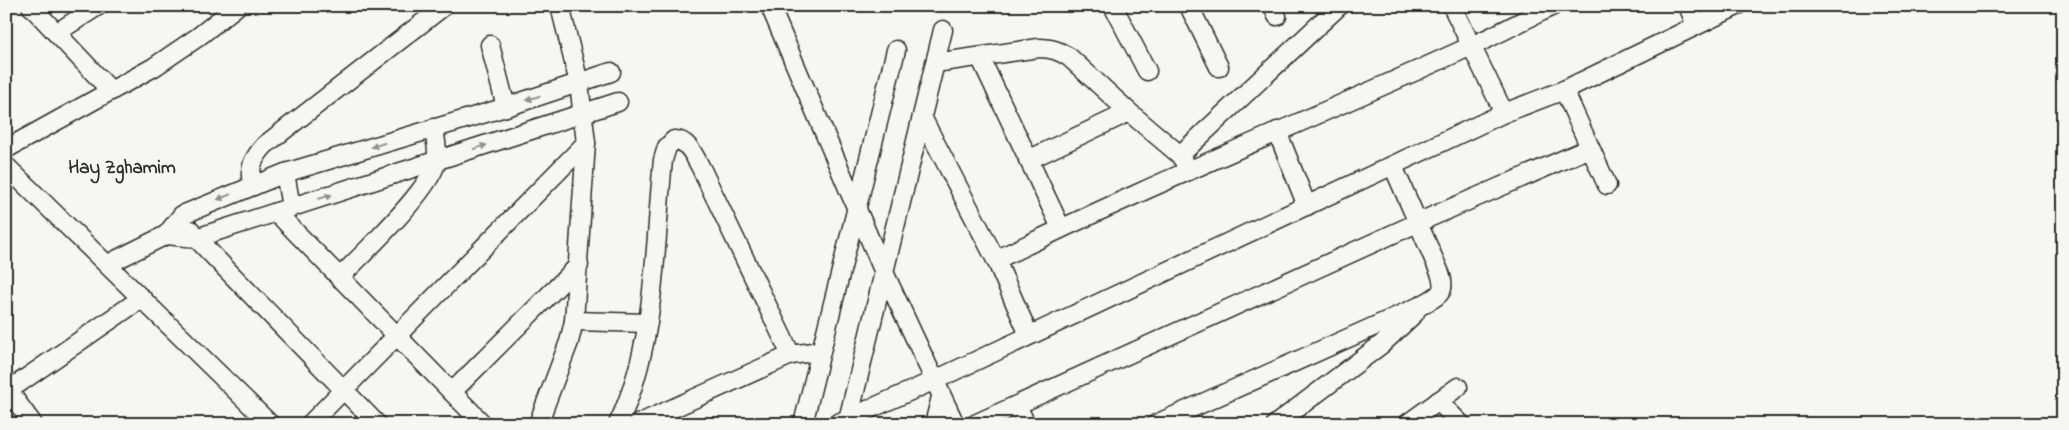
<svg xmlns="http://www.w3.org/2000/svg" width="2069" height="430" viewBox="0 0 2069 430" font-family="'Indie Flower',sans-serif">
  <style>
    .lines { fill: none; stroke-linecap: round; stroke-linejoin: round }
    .minor-casing { stroke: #2b2b2b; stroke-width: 21 }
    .minor { stroke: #f6f6f2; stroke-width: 18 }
    .oneway { fill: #90908e }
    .labels { text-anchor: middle; stroke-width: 5; stroke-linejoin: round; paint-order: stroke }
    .neighbourhood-label { font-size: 19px; font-weight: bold; fill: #2b2b2b; stroke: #f6f6f2 }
  </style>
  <rect width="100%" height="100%" fill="#f6f6f2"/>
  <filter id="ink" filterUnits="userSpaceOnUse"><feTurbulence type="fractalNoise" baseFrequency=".02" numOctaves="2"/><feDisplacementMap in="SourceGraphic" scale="10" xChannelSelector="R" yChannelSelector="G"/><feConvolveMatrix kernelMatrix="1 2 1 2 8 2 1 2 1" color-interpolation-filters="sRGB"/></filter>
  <g filter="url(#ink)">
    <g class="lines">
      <!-- minor casing -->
      <g class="minor-casing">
        <g id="minor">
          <path d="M31 6 111 91"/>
          <path d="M770 6 883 270 955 424"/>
          <path d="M1113 6 1147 71"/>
          <path d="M1189 6 1219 67"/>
          <path d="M1273 6 1277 16"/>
          <path d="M1452 6 1504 113"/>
          <path d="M1688 6 1696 25"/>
          <path d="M56 33 98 6"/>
          <path d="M490 45 506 107"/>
          <path d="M980 57 1061 228"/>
          <path d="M935 63 1039 48C1052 48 1059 51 1069 57L1129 112 1180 155"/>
          <path d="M1564 90 1607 185"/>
          <path d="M923 119 996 260 1029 335"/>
          <path d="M1277 131 1307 206"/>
          <path d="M6 149 154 67 198 37 237 6"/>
          <path d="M1028 160 1129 112"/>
          <path d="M1185 163 1180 155 1339 6"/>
          <path d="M6 166 270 424"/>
          <path d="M285 173 291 207"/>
          <path d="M253 186C247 169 254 157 265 145L444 6"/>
          <path d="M276 212 483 424"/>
          <path d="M191 230 196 238 377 424"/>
          <path d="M166 235 196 238 618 102"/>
          <path d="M996 260C1152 183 1313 119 1471 46 1499 34 1525 19 1553 6"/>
          <path d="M108 264 166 235 182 215 285 173 506 107 611 72"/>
          <path d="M339 278C362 255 429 191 436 163 439 153 435 138 434 128"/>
          <path d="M574 321 648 323"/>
          <path d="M8 390 33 424"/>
          <path d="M6 392 142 298"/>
          <path d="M452 392 579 265"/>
          <path d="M1438 401 1461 424"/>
          <path d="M1017 406 1026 424"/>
          <path d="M310 424 586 143"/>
          <path d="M538 424 569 342 574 321 586 143 579 83 560 6"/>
          <path d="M618 424C657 342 654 248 663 160L667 147 674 140C688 139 695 157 701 168L791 355"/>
          <path d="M638 424 791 355 820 351"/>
          <path d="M803 424 896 50"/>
          <path d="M836 424 935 380 1504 113 1564 90 1737 6"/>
          <path d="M847 424 943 30"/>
          <path d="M934 424 941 397"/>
          <path d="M975 424 1417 223 1590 148"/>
          <path d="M1156 424 1422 305C1439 295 1447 293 1440 273L1393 166"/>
          <path d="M1276 424 1382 344 1415 313"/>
          <path d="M1407 424 1458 387"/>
        </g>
      </g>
      <!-- minor -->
      <use href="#minor" class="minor"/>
    </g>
    <!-- one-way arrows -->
    <defs><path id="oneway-solid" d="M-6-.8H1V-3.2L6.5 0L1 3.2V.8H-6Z" transform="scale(1.25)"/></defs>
    <g class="oneway">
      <use href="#oneway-solid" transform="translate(533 98) rotate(162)"/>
      <use href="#oneway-solid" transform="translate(378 145) rotate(163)"/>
      <use href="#oneway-solid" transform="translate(480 147) rotate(-18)"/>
      <use href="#oneway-solid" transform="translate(224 197) rotate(158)"/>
      <use href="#oneway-solid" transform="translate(325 197) rotate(-17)"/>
    </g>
  </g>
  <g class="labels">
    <!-- neighbourhood labels -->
    <g class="neighbourhood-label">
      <text x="122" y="173">Hay Zghamim</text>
    </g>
  </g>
  <!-- margin -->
  <rect width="2069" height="430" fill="none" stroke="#f6f6f2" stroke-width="25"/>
  <rect x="12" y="12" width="2044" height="405" fill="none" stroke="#2b2b2b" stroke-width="2" filter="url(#ink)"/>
</svg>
